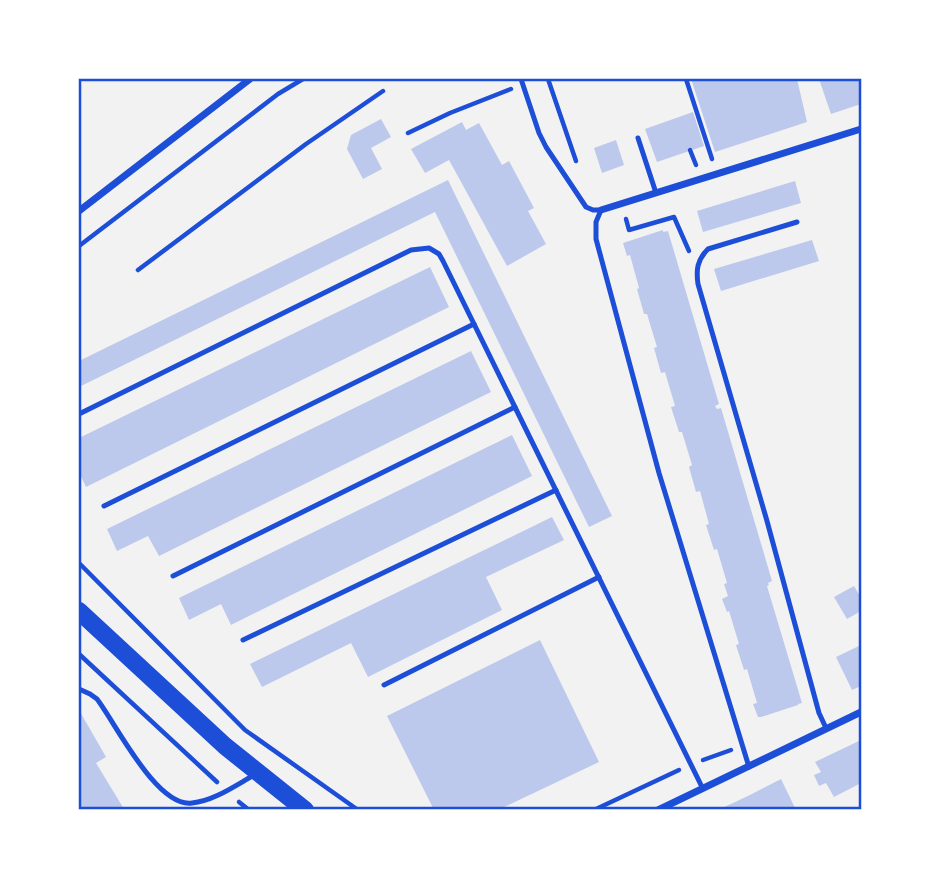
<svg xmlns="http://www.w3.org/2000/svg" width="940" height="889" viewBox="0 0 940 889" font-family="Lora,serif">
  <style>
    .building { fill: #bdc9ec }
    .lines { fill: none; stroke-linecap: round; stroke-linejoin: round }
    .path { stroke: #1d4ed8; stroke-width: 4.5 }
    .service { stroke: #1d4ed8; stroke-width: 5 }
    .minor { stroke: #1d4ed8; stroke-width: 7 }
    .primary { stroke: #1d4ed8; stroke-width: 18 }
    .neatline { fill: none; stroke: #1d4ed8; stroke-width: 2.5 }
  </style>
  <rect width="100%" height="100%" fill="#f2f2f2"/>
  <!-- building -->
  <g class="building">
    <path d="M691 79H797L807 122 715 152Z"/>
    <path d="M819 79H861V104L831 114Z"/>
    <path d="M693 112 704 146 657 162 645 129Z"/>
    <path d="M381 119 391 137 371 148 382 169 363 179 347 149 351 135Z"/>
    <path d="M462 122 466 130 479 123 502 165 509 161 534 208 528 211 546 244 507 266 449 160 425 173 411 149Z"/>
    <path d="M616 140 624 165 602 173 594 148Z"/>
    <path d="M448 180 612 516 589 527 435 212 79 387V361Z"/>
    <path d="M795 181 801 203 703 232 697 211Z"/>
    <path d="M663 230V232L668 231 719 404 715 406 717 409 721 408 772 581 768 583 769 585 767 586 802 703 798 704V705L761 717H758L753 704 757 703 747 669 744 670 736 645 739 644 729 611 727 612 722 599 728 596 724 584 727 583 717 549 714 550 706 525 709 524 700 491 696 492 689 467 692 465 682 432H679L671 407 675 406 665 372 661 373 654 348 657 347 647 314H644L637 289 639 288 630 255 627 256 623 243Z"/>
    <path d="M812 240 819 261 721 291 714 269Z"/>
    <path d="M430 267 449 307 86 487 79 472V438Z"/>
    <path d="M471 351 491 392 159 556 148 536 117 551 107 529Z"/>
    <path d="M512 435 532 476 231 625 221 604 189 620 179 598Z"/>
    <path d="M552 517 564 540 486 577 502 610 368 677 351 643 262 687 250 664Z"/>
    <path d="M854 586 861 598V611L847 619 834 597Z"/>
    <path d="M540 640 599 762 498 810H434L387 716Z"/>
    <path d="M861 645V686L852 690 836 657Z"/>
    <path d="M79 710 106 757 96 763 124 809 123 810H79Z"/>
    <path d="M861 740V783L834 797 826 783 819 786 814 775 821 772 815 762Z"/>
    <path d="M781 779 796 810H718L750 795Z"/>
  </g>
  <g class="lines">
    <!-- path -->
    <g class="path">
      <path d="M548 79 576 161"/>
      <path d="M686 79 712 159"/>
      <path d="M408 133 450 113 511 89"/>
      <path d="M690 150 696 165"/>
      <path d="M626 219 629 230 674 217 689 251"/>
      <path d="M79 246 278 94 303 79"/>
      <path d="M138 270 306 144 383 91"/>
      <path d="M79 563 245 730 358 810"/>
      <path d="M79 654 217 782"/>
      <path d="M703 760 731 750"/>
      <path d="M239 802 249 810"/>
      <path d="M594 810 679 770"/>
    </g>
    <!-- service -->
    <g class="service">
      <path d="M521 79 539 133 546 147 586 207 593 210H601L596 222V239L659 473 749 767"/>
      <path d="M638 138 656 193"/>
      <path d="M797 222 708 249C697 260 696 270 698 284L767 521 819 713 826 728"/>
      <path d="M79 414 411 250 429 248 439 254 443 261 703 789"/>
      <path d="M104 506 474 324"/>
      <path d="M173 576 515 407"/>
      <path d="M243 640 556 490"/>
      <path d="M384 685 599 577"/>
      <path d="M79 689 90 694 97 699C116 724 157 808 192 803 214 801 236 785 256 774"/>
    </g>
    <!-- minor -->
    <g class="minor">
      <path d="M601 210 861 129"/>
      <path d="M79 211 250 79"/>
      <path d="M658 810 861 712"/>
    </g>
    <!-- primary -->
    <path class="primary" d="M79 611 225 746 305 810"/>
  </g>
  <!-- border -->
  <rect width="940" height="889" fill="none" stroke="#ffffff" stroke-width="161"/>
  <rect x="80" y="80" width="780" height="728" class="neatline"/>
</svg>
